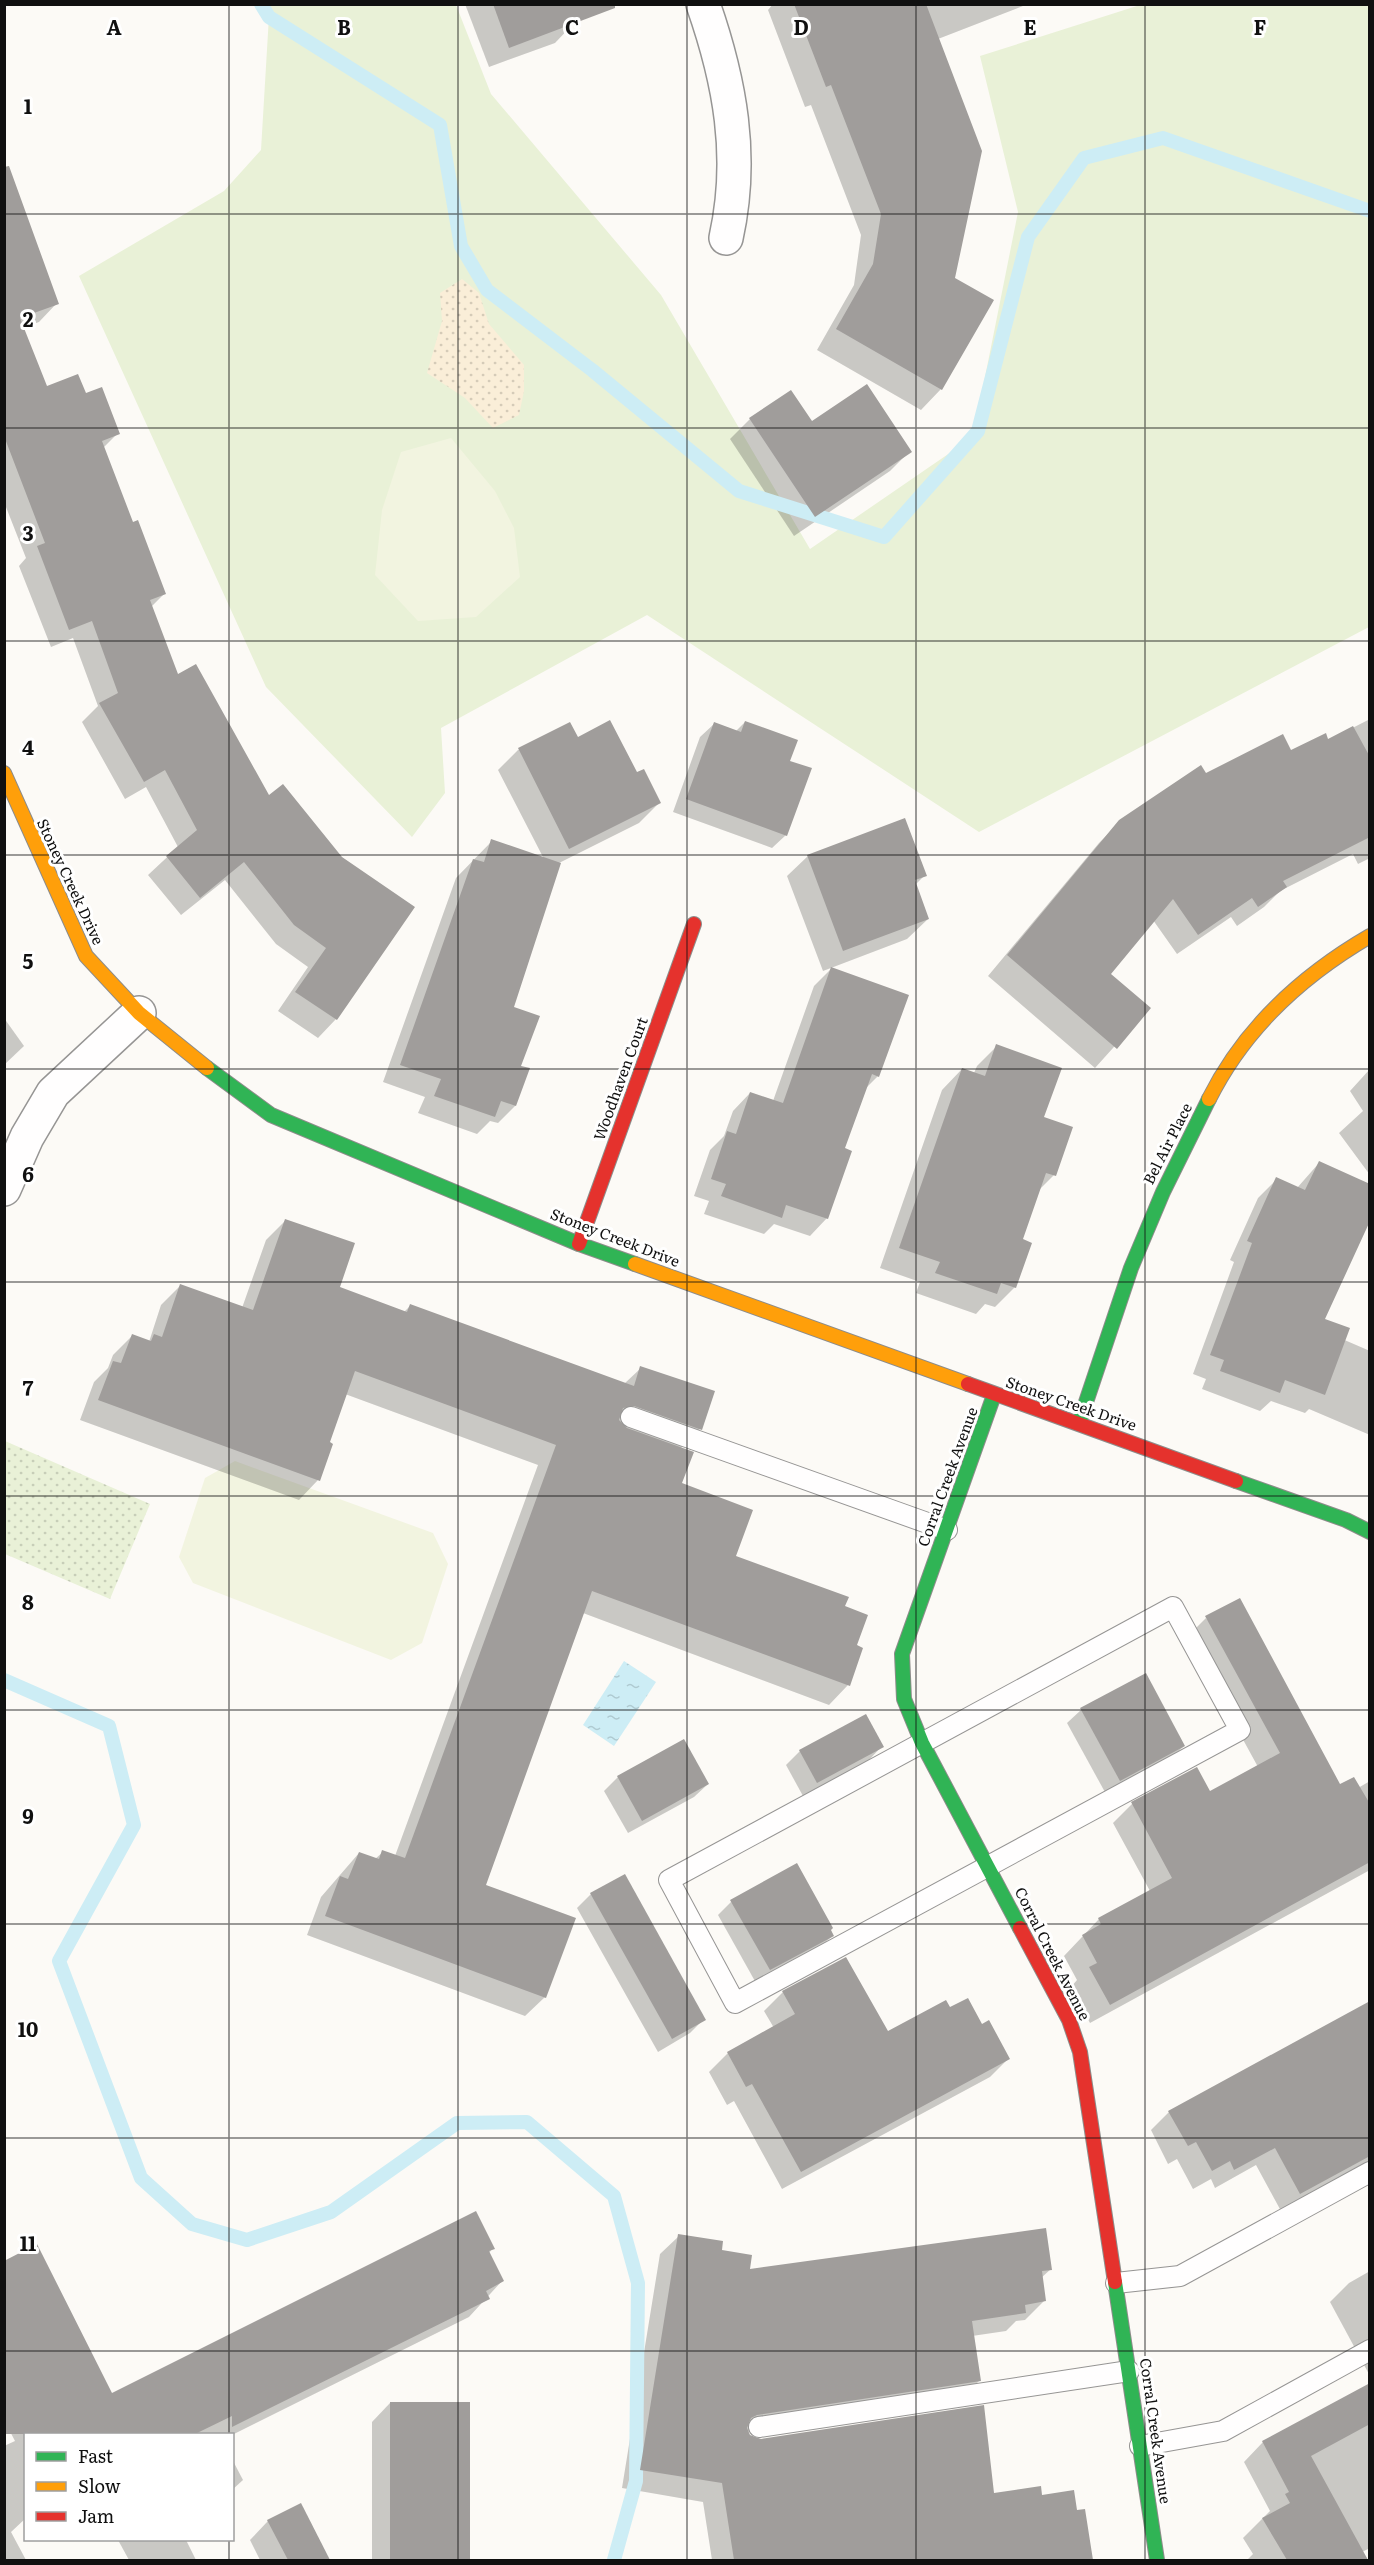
<svg xmlns="http://www.w3.org/2000/svg" width="1374" height="2565" viewBox="0 0 1374 2565" font-family="Literata,serif">
  <style>
    .grass { fill: #e9f1d7 }
    .sand { fill: url(#sand-dots) }
    .park { fill: url(#park-dots) }
    .pitch { fill: #f2f4e0 }
    .water { fill: url(#water-ripples) }
    .shadow { fill: #0003 }
    .lines { fill: none; stroke-linecap: round; stroke-linejoin: round }
    .stream { stroke: #cdedf5; stroke-width: 14 }
    .building { fill: #a09d9b }
    .lane-casing { stroke: #969594; stroke-width: 22 }
    .street-casing { stroke: #969594; stroke-width: 36 }
    .fast-casing { stroke: #8d8c8a; stroke-width: 16 }
    .slow-casing { stroke: #8d8c8a; stroke-width: 16 }
    .jam-casing { stroke: #8d8c8a; stroke-width: 16 }
    .lane { stroke: #fffefe; stroke-width: 20 }
    .street { stroke: #fffefe; stroke-width: 33 }
    .fast { stroke: #30b455; stroke-width: 14 }
    .slow { stroke: #ff9f0a; stroke-width: 14 }
    .jam { stroke: #e5322d; stroke-width: 14 }
    .grid { fill: none; stroke: #101010; stroke-width: 1.5; stroke-opacity: 0.55 }
    .labels { text-anchor: middle; stroke-width: 6; stroke-linejoin: round; paint-order: stroke }
    .street-label { font-size: 15px; fill: #101010; stroke: #fff }
    .grid-label { font-size: 20px; text-anchor: middle; font-weight: bold; fill: #101010; stroke: #fff; stroke-width: 6; stroke-linejoin: round; paint-order: stroke }
  </style>
  <defs>
    <pattern id="sand-dots" width="8" height="8" patternUnits="userSpaceOnUse" patternTransform="scale(1.5)"><rect width="8" height="8" fill="#faeed8"/><path d="M2 2h.1M6 6h.1" fill="none" stroke="#d5cbb8" stroke-width="1.8" stroke-linecap="round"/></pattern>
    <pattern id="park-dots" width="8" height="8" patternUnits="userSpaceOnUse" patternTransform="scale(1.5)"><rect width="8" height="8" fill="#e9f1d7"/><path d="M2 2h.1M6 6h.1" fill="none" stroke="#c7ceb8" stroke-width="1.8" stroke-linecap="round"/></pattern>
    <pattern id="water-ripples" width="26" height="14" patternUnits="userSpaceOnUse" patternTransform="scale(1.5)"><rect width="26" height="14" fill="#cdedf5"/><path d="M2 4q2-2 4 0t4 0M15 11q2-2 4 0t4 0" fill="none" stroke="#afcad1"/></pattern>
  </defs>
  <rect width="100%" height="100%" fill="#fcfaf6"/>
  <!-- grass -->
  <path class="grass" d="M261 5H456L491 94 661 295 810 549 973 437 1018 212 980 56 1140 5H1369V627L979 832 647 615 441 728 445 793 412 837 266 687 79 276 224 191 261 150 269 16Z"/>
  <!-- sand -->
  <path class="sand" d="M462 279 479 293 489 324 524 365V391L519 415 493 428 465 398 427 373 442 321 440 293Z"/>
  <!-- park -->
  <path class="park" d="M5 1441 150 1504 110 1599 5 1554Z"/>
  <!-- pitch -->
  <g class="pitch">
    <path d="M451 438 495 491 514 528 520 577 476 617 418 621 375 575 382 510 401 452Z"/>
    <path d="M235 1461 433 1533 448 1564 422 1643 391 1660 193 1583 179 1557 205 1478Z"/>
  </g>
  <!-- water -->
  <path class="water" d="M624 1661 656 1682 614 1746 583 1725Z"/>
  <!-- shadow -->
  <g class="shadow">
    <path d="M465 4H568L575 22 555 43 489 67Z"/>
    <path d="M773 4H1028L938 39 954 279 992 301 941 389 921 410 817 350 854 285 861 235 811 105 805 107 768 10Z"/>
    <path d="M4 205 57 303 39 322 22 328 46 388 85 395 118 433 103 448 132 524 165 593 151 607 178 676 269 797 341 858 413 907 336 1019 318 1038 278 1011 308 967 276 944 225 880 181 915 148 875 178 847 146 787 125 799 82 722 98 706 73 638 51 647 19 566 26 558 4 502Z"/>
    <path d="M750 419 811 423 910 451 890 471 794 536 730 439Z"/>
    <path d="M1370 719V858L1358 864 1353 854 1280 891 1264 907 1237 926 1231 917 1177 954 1153 920 1109 974 1149 1008 1095 1068 988 976 1099 843 1120 822 1206 775 1327 741Z"/>
    <path d="M745 722 788 762 786 835 772 848 673 812 700 737 714 724 736 731Z"/>
    <path d="M570 724 577 739 636 774 659 803 639 823 559 863 512 1007 515 1106 498 1123 490 1121 477 1134 418 1113 425 1097 383 1082 456 878 492 841 544 859 498 770 518 750Z"/>
    <path d="M808 856 925 875 915 885 928 919 907 939 823 971 787 876Z"/>
    <path d="M831 969 878 1076 865 1089 843 1149 827 1218 810 1236 774 1224 764 1234 704 1214 709 1201 694 1196 710 1150 724 1136 733 1111 750 1093 773 1101 814 986Z"/>
    <path d="M4 1018 24 1046 4 1065Z"/>
    <path d="M997 1046 1043 1117 1054 1175 1038 1191 1021 1240 1015 1287 995 1307 985 1304 976 1314 916 1293 920 1282 880 1268 942 1090 962 1069 974 1073 977 1066Z"/>
    <path d="M1370 1069V1175L1339 1133 1363 1111 1350 1091Z"/>
    <path d="M1319 1163 1312 1344 1326 1332 1370 1351V1435L1309 1409 1305 1413 1271 1401 1260 1411 1202 1389 1206 1379 1193 1374 1234 1262 1230 1260 1258 1198 1277 1179 1297 1188Z"/>
    <path d="M286 1220 338 1288 404 1312 410 1306 624 1384 641 1368 700 1429 680 1449 681 1484 734 1557 843 1607 855 1646 848 1685 829 1705 583 1613 484 1886 545 1997 525 2016 307 1935 321 1897 359 1853 375 1859 383 1852 395 1856 538 1465 345 1394 328 1443 331 1445 318 1480 299 1500 80 1420 94 1382 108 1368 113 1355 132 1336 149 1342 161 1305 180 1286 242 1308 266 1240Z"/>
    <path d="M1206 1618 1340 1786 1358 1788 1370 1781V1870L1090 2023 1071 1987 1077 1980 1064 1956 1099 1919 1150 1891 1113 1823 1132 1804 1209 1793 1258 1767 1187 1637Z"/>
    <path d="M1145 1675 1184 1746 1170 1759 1106 1794 1067 1723 1081 1710Z"/>
    <path d="M866 1716 882 1746 869 1760 803 1796 786 1765 800 1751Z"/>
    <path d="M618 1777 708 1784 694 1797 628 1833 604 1791Z"/>
    <path d="M591 1894 704 2019 690 2033 658 2052 577 1908Z"/>
    <path d="M731 1902 832 1936 819 1949 756 1983 718 1915Z"/>
    <path d="M783 1992 887 2033 949 2009 981 2026 1008 2059 990 2077 782 2189 734 2101 727 2105 709 2072 728 2053 774 2028 764 2011Z"/>
    <path d="M1370 2003V2163L1281 2211 1256 2165 1215 2188 1211 2179 1193 2189 1177 2159 1168 2164 1151 2130 1169 2112Z"/>
    <path d="M679 2236 720 2251 748 2271 1051 2269 1041 2278 1044 2301 1025 2320 1016 2321 1006 2331 972 2336 979 2381 960 2400 747 2432 749 2436 761 2440 993 2495 1041 2496 1076 2512 1084 2511 1092 2560H712L703 2502 622 2488 660 2254Z"/>
    <path d="M493 2248 489 2253 502 2281 469 2317 232 2435 26 2434V2518L11 2532 26 2560H4V2446L15 2441 4 2420 112 2395Z"/>
    <path d="M1370 2271V2376L1330 2302 1349 2283Z"/>
    <path d="M1370 2385V2548L1362 2552 1367 2560H1247L1253 2554 1243 2538 1270 2511 1244 2462 1263 2442Z"/>
    <path d="M390 2403 469 2404V2560H372V2422Z"/>
    <path d="M232 2459 243 2480 232 2490Z"/>
    <path d="M301 2505 329 2560H260L250 2540 268 2521Z"/>
    <path d="M118 2540H186L196 2560H129Z"/>
  </g>
  <g class="lines">
    <!-- stream -->
    <g class="stream">
      <path d="M261 4 269 17 440 125 461 246 487 290 592 370 739 491 884 537 978 431 1028 237 1084 158 1163 138 1370 211"/>
      <path d="M4 1680 109 1726 134 1825 59 1961 141 2178 192 2224 247 2240 331 2212 457 2123 527 2122 614 2196 638 2283 636 2481 614 2560"/>
    </g>
  </g>
  <!-- building -->
  <g class="building">
    <path d="M493 4H615V8L509 48Z"/>
    <path d="M794 4H926L982 151 955 278 994 300 942 390 836 329 873 264 881 214 831 85 826 87Z"/>
    <path d="M9 166 59 304 20 318 47 386 78 374 86 393 102 387 120 434 102 441 133 522 138 520 166 594 150 600 178 674 196 664 269 795 283 784 342 857 415 907 337 1020 295 992 326 948 294 925 244 862 200 898 166 856 197 830 165 770 144 782 99 703 118 693 92 621 69 630 37 546 45 543 4 436V167Z"/>
    <path d="M867 384 912 452 815 517 749 418 791 390 812 421Z"/>
    <path d="M610 720 637 772 644 769 661 803 569 849 518 748 570 722 578 737Z"/>
    <path d="M745 721 798 740 790 761 812 768 787 836 686 799 714 722 741 732Z"/>
    <path d="M1353 726 1370 757V837L1283 881 1287 887 1258 907 1252 898 1198 935 1173 899 1111 974 1151 1008 1117 1049 1007 955 1119 820 1201 765 1206 773 1283 734 1291 750 1326 733 1328 739Z"/>
    <path d="M905 818 927 876 915 880 929 919 843 951 807 855Z"/>
    <path d="M491 839 561 863 514 1007 540 1016 521 1066 530 1068 516 1106 501 1101 495 1117 434 1096 441 1079 400 1065 473 859 484 862Z"/>
    <path d="M831 967 909 995 879 1077 872 1074 845 1148 852 1151 828 1219 786 1205 782 1218 721 1196 726 1184 711 1179 727 1131 736 1134 750 1092 783 1103Z"/>
    <path d="M996 1044 1062 1068 1044 1117 1073 1127 1056 1176 1046 1173 1023 1239 1032 1243 1016 1288 1001 1283 997 1294 935 1273 940 1262 899 1248 962 1068 985 1076Z"/>
    <path d="M1319 1161 1370 1184V1221L1325 1319 1350 1328 1325 1395 1285 1380 1280 1393 1220 1371 1224 1360 1210 1355 1252 1243 1247 1241 1276 1177 1305 1190Z"/>
    <path d="M285 1219 355 1243 340 1287 407 1312 410 1304 634 1386 640 1366 715 1391 702 1430 634 1406 623 1408 619 1420 627 1428 694 1452 682 1483 753 1510 736 1556 849 1597 845 1606 868 1615 857 1645 863 1648 850 1686 592 1591 486 1885 576 1918 546 1998 325 1916 340 1876 348 1879 359 1852 379 1859 382 1850 405 1858 556 1445 355 1371 330 1442 333 1444 320 1481 98 1400 113 1361 121 1363 132 1334 151 1341 154 1334 162 1337 180 1284 253 1310Z"/>
    <path d="M1240 1598 1340 1784 1354 1777 1370 1804V1862L1110 2005 1089 1967 1097 1963 1082 1935 1101 1924 1098 1918 1172 1878 1131 1802 1197 1767 1210 1791 1280 1753 1205 1616Z"/>
    <path d="M1146 1673 1185 1746 1120 1781 1080 1708Z"/>
    <path d="M866 1714 884 1747 817 1783 799 1750Z"/>
    <path d="M684 1739 709 1784 642 1821 617 1776Z"/>
    <path d="M797 1863 833 1928 831 1930 834 1936 770 1970 730 1900Z"/>
    <path d="M625 1874 706 2020 672 2039 590 1893Z"/>
    <path d="M846 1957 888 2031 946 2000 950 2007 968 1998 982 2024 989 2020 1010 2059 801 2172 752 2084 746 2087 727 2052 795 2014 782 1991Z"/>
    <path d="M1370 2001V2156L1300 2194 1275 2148 1234 2170 1230 2161 1212 2171 1196 2142 1188 2146 1168 2111Z"/>
    <path d="M476 2211 495 2249 489 2251 504 2281 486 2291 490 2299 232 2427V2416L195 2434H4V2261L37 2244 112 2393Z"/>
    <path d="M1046 2228 1052 2270 1042 2271 1046 2301 1025 2305 1026 2313 972 2321 981 2381 757 2415 751 2418 747 2428 750 2435 761 2439 984 2405 994 2493 1041 2486 1042 2495 1074 2490 1077 2510 1085 2509 1093 2560H734L722 2483 640 2470 678 2234 723 2241 722 2250 752 2255 750 2269Z"/>
    <path d="M1370 2383V2424L1311 2456 1368 2560H1287L1262 2518 1290 2503 1285 2494 1289 2492 1262 2441Z"/>
    <rect x="390" y="2402" width="80" height="158"/>
    <path d="M301 2503 330 2560H288L267 2520Z"/>
  </g>
  <g class="lines">
    <!-- lane casing -->
    <g class="lane-casing">
      <g id="lane">
        <path d="M631 1417 947 1530"/>
        <path d="M1173 1607 1240 1730 735 2003 669 1880Z"/>
        <path d="M1116 2283 1180 2276 1370 2172"/>
        <path d="M759 2427 1129 2371"/>
        <path d="M1140 2446 1223 2431 1370 2350"/>
      </g>
    </g>
    <!-- street casing -->
    <g class="street-casing">
      <g id="street">
        <path d="M703 4C730 81 744 157 726 238"/>
        <path d="M4 1189 27 1137 53 1093 139 1013"/>
      </g>
    </g>
    <!-- fast casing -->
    <g class="fast-casing">
      <g id="fast">
        <path d="M207 1068 271 1115 579 1244 635 1264"/>
        <path d="M994 1395 902 1654 904 1699 922 1743 1020 1928"/>
        <path d="M1079 1423 1131 1268 1163 1192 1209 1099"/>
        <path d="M1236 1481 1346 1520 1370 1532"/>
        <path d="M1115 2282 1157 2560"/>
      </g>
    </g>
    <!-- slow casing -->
    <g class="slow-casing">
      <g id="slow">
        <path d="M4 773 86 956 139 1013 207 1068"/>
        <path d="M1209 1099C1244 1029 1303 975 1370 936"/>
        <path d="M635 1264 968 1384"/>
      </g>
    </g>
    <!-- jam casing -->
    <g class="jam-casing">
      <g id="jam">
        <path d="M579 1244 694 924"/>
        <path d="M968 1384 1236 1481"/>
        <path d="M1020 1928 1069 2020 1080 2052 1115 2282"/>
      </g>
    </g>
    <!-- lane -->
    <use href="#lane" class="lane"/>
    <!-- street -->
    <use href="#street" class="street"/>
    <!-- fast -->
    <use href="#fast" class="fast"/>
    <!-- slow -->
    <use href="#slow" class="slow"/>
    <!-- jam -->
    <use href="#jam" class="jam"/>
  </g>
  <!-- grid -->
  <path class="grid" d="M229 4V2434M458 4V2560M687 4V2560M916 4V2560M1145 4V2560M4 214H1370M4 428H1370M4 641H1370M4 855H1370M4 1069H1370M4 1282H1370M4 1496H1370M4 1710H1370M4 1924H1370M4 2138H1370M4 2351H1370M229 2540V2560"/>
  <g class="labels">
    <!-- street labels -->
    <g class="street-label">
      <text transform="translate(70 882) rotate(65)" y="5">Stoney Creek Drive</text>
      <text transform="translate(621 1079) rotate(-70)" y="5">Woodhaven Court</text>
      <text transform="translate(1168 1144) rotate(-63)" y="5">Bel Air Place</text>
      <text transform="translate(615 1238) rotate(21)" y="5">Stoney Creek Drive</text>
      <text transform="translate(1071 1404) rotate(19)" y="5">Stoney Creek Drive</text>
      <text transform="translate(948 1477) rotate(-70)" y="5">Corral Creek Avenue</text>
      <text transform="translate(1052 1954) rotate(63)" y="5">Corral Creek Avenue</text>
      <text transform="translate(1155 2431) rotate(82)" y="5">Corral Creek Avenue</text>
    </g>
  </g>
  <g class="grid-label">
    <text x="114" y="35">A</text>
    <text x="344" y="35">B</text>
    <text x="572" y="35">C</text>
    <text x="801" y="35">D</text>
    <text x="1030" y="35">E</text>
    <text x="1260" y="35">F</text>
    <text x="28" y="114">1</text>
    <text x="28" y="327">2</text>
    <text x="28" y="541">3</text>
    <text x="28" y="755">4</text>
    <text x="28" y="969">5</text>
    <text x="28" y="1182">6</text>
    <text x="28" y="1396">7</text>
    <text x="28" y="1610">8</text>
    <text x="28" y="1824">9</text>
    <text x="28" y="2037">10</text>
    <text x="28" y="2251">11</text>
  </g>
  <!-- border -->
  <rect width="1374" height="2565" fill="none" stroke="#101010" stroke-width="12"/>
  <!-- legend -->
  <rect x="24" y="2433" width="210" height="108" fill="#ffffff" stroke="#9f9f9f" stroke-width="1.5"/>
  <rect x="36" y="2452" width="30" height="9" fill="#30b455" stroke="#9f9f9f" stroke-width="1.5"/>
  <text x="78" y="2463" font-size="18" fill="#101010">Fast</text>
  <rect x="36" y="2482" width="30" height="9" fill="#ff9f0a" stroke="#9f9f9f" stroke-width="1.5"/>
  <text x="78" y="2493" font-size="18" fill="#101010">Slow</text>
  <rect x="36" y="2512" width="30" height="9" fill="#e5322d" stroke="#9f9f9f" stroke-width="1.5"/>
  <text x="78" y="2523" font-size="18" fill="#101010">Jam</text>
</svg>
